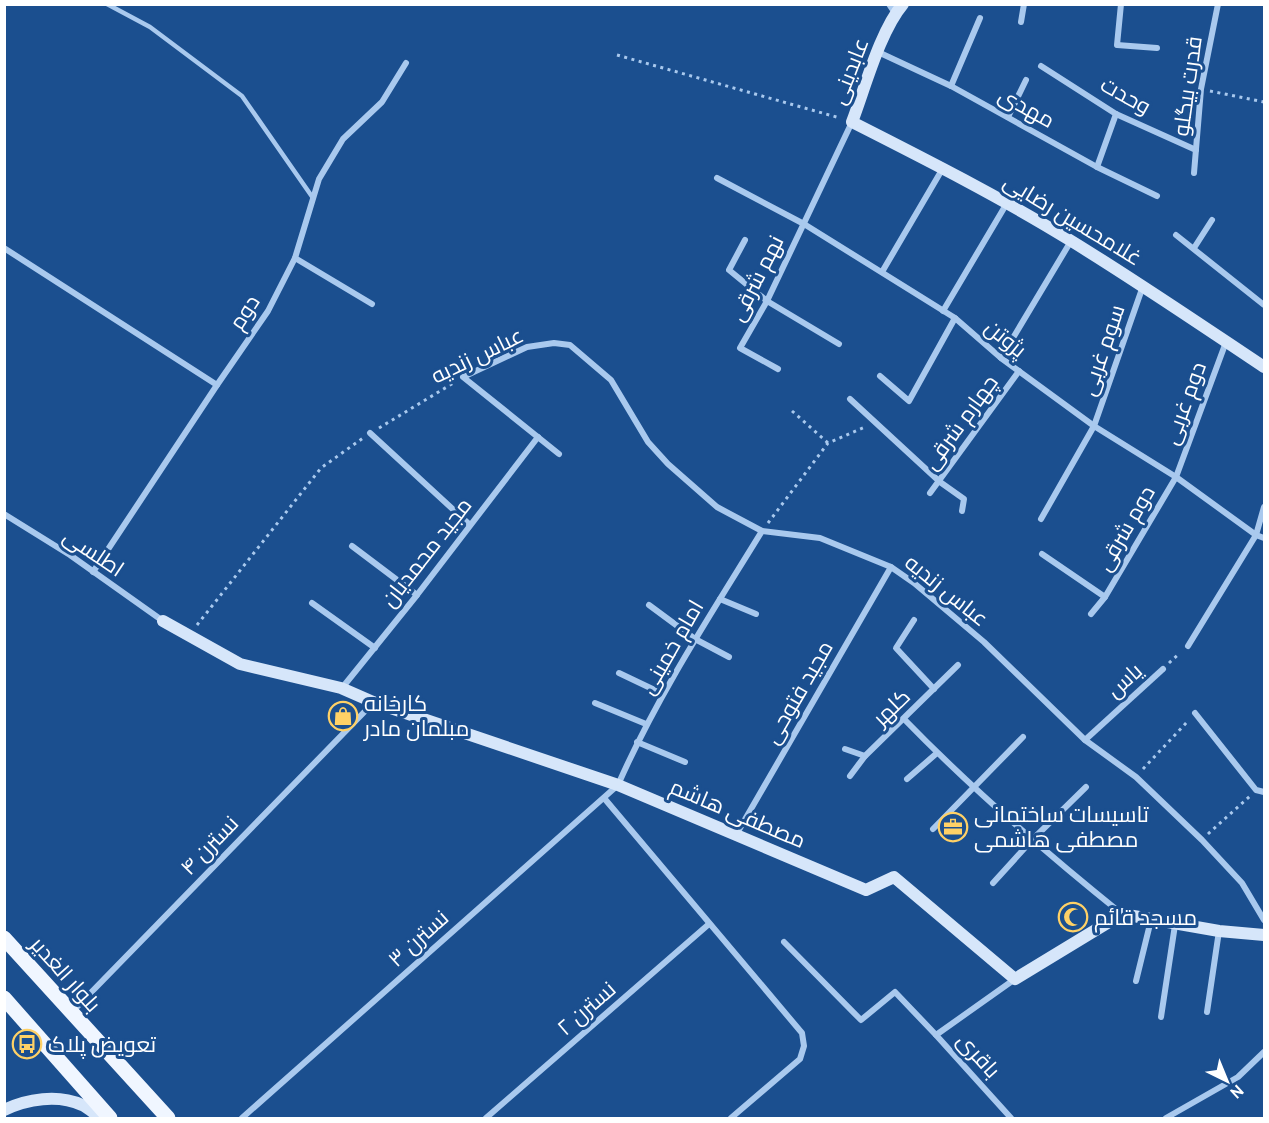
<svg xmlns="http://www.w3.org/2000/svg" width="1269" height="1123" viewBox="0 0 1269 1123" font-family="Cabin,Cairo,sans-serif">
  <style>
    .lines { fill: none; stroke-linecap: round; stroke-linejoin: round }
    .path { stroke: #a9c9ee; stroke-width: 3; stroke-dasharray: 3 4.5; stroke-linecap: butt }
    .lane { stroke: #a9c9ee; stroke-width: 4.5 }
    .street { stroke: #a9c9ee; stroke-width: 6 }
    .secondary { stroke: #d6e6fa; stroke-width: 12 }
    .primary { stroke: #f0f6ff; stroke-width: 15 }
    .labels { text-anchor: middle; stroke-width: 6; stroke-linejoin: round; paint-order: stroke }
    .street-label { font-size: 22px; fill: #fff; stroke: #1b4f8f }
    .poi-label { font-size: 22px; fill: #fff; stroke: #1b4f8f; text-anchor: start }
  </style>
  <rect width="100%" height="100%" fill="#1b4f8f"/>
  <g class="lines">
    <!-- path -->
    <g class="path">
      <path d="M617 55 840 118"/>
      <path d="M1210 91 1264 102"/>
      <path d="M792 411 828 443"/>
      <path d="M379 428 455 382"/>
      <path d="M768 523 828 443 865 427"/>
      <path d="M197 625 321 468 363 438"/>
      <path d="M1169 663 1180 653"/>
      <path d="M1143 769 1188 721"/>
      <path d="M1208 834 1250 796"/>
    </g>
    <!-- lane -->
    <path class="lane" d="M107 4 150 27 242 96 313 198"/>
    <!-- street -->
    <g class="street">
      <path d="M889 4 895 13"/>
      <path d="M1121 4 1117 45 1157 48"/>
      <path d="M1021 22 1024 4"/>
      <path d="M878 52 951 86 1097 167 1157 196"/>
      <path d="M1041 66 1116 114 1196 150"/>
      <path d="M951 86 980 18"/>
      <path d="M1008 117 1026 80"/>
      <path d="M1097 167 1116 114"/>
      <path d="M1194 173 1201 89 1218 4"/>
      <path d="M717 178 804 224 955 318 1001 358 1094 426 1176 477 1256 535 1264 538"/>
      <path d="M1176 235 1264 305"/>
      <path d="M745 240 729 270 767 301 839 344"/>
      <path d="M4 248 217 385"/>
      <path d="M1194 248 1212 220"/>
      <path d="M295 258 372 304"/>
      <path d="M882 272 943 168"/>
      <path d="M943 311 1007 203"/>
      <path d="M1001 358 1071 241"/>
      <path d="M778 369 740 348 767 301 852 122"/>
      <path d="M880 376 909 401 955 318"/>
      <path d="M850 399 940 482 964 499 962 511"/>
      <path d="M370 433 470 525"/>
      <path d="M559 454 463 377 527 347 554 343 570 345 611 380 648 442 668 464 717 507 762 531 820 538 891 567 914 583 984 642 1085 740 1136 777 1202 840 1242 883 1264 920"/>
      <path d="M930 493 1019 371"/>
      <path d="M4 514 70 555 163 621"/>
      <path d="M1041 519 1094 426 1143 286"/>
      <path d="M352 546 417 595"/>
      <path d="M1042 554 1105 597"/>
      <path d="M93 572 217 385 268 311 295 258 319 179 343 139 382 102 406 63"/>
      <path d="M720 599 756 614"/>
      <path d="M312 603 375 648"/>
      <path d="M649 605 695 639 729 657"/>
      <path d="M1091 614 1105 597 1176 477 1226 342"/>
      <path d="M914 620 896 648 934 689"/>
      <path d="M1188 646 1256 535 1264 507"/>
      <path d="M619 673 663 694"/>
      <path d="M342 688 417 595 538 437"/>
      <path d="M595 703 646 724"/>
      <path d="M1195 713 1256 790 1264 792"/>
      <path d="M904 719C972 789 1046 853 1122 914"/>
      <path d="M1085 740 1163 669"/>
      <path d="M637 742 685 762"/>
      <path d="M845 749 865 756"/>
      <path d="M850 776 865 756 958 665"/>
      <path d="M907 779 937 753"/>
      <path d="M604 798 802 1033 804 1046 800 1059 731 1118"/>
      <path d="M933 829 1023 737"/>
      <path d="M736 835 891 567"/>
      <path d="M993 883 1032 840 1086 787"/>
      <path d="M784 942 861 1020 895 992 936 1035"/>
      <path d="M1136 981 1151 920"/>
      <path d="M73 1011 373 703"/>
      <path d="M1207 1012 1219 931"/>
      <path d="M1161 1017 1175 925"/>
      <path d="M242 1118 618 785C657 696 711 614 762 531"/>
      <path d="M486 1118 709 924"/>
      <path d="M1011 1118 936 1035 1015 979"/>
      <path d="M1166 1118 1238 1077 1264 1052"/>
    </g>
    <!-- secondary -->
    <g class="secondary">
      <path d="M903 4C880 31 865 88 852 122 927 160 1002 198 1073 242 1138 282 1201 325 1264 367"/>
      <path d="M163 621 240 664 341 688 373 702 618 785 866 890 894 877 1015 979 1122 914 1219 931 1264 935"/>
      <path d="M4 1110C27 1099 58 1094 82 1105 88 1108 95 1114 101 1118"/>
    </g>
    <!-- primary -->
    <g class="primary">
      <path d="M4 938 168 1118"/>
      <path d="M4 998 110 1118"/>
    </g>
  </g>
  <!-- icons -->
  <defs>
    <g id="shop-ring" transform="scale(1.5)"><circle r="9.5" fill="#1b4f8f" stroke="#ffd166" stroke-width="1.5"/><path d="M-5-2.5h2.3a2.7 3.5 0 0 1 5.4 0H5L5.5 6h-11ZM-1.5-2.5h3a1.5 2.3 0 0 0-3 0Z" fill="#ffd166"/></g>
    <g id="office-ring" transform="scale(1.5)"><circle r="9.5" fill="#1b4f8f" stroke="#ffd166" stroke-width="1.5"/><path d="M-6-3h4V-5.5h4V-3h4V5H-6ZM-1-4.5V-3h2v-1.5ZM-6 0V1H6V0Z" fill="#ffd166"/></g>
    <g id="mosque-ring" transform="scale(1.5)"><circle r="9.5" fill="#1b4f8f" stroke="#ffd166" stroke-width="1.5"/><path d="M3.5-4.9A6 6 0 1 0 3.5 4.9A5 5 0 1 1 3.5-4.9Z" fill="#ffd166"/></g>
    <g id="bus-ring" transform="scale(1.5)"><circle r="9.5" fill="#1b4f8f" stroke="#ffd166" stroke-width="1.5"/><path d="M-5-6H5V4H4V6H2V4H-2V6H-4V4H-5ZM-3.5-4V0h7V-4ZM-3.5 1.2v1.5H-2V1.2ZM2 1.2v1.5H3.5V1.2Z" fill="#ffd166"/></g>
  </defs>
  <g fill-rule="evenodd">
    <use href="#shop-ring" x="343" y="716"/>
    <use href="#office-ring" x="953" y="827"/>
    <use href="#mosque-ring" x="1073" y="917"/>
    <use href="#bus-ring" x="27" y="1044"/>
  </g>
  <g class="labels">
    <!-- street labels -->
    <g class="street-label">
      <text transform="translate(849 71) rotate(-69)" y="8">عابدینی</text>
      <text transform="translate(1187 86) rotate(-82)" y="8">قدرت بیگلو</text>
      <text transform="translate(1126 95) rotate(29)" y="8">وحدت</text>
      <text transform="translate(1027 107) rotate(29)" y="8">مهدی</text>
      <text transform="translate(1073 219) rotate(31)" y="8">غلامحسین رضایی</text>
      <text transform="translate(756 278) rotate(-63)" y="8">نهم شرقی</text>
      <text transform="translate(244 312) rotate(-57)" y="8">دوم</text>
      <text transform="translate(1006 338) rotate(39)" y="8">پژوتن</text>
      <text transform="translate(1102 350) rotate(-71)" y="8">سوم غربی</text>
      <text transform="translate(477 355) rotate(-26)" y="8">عباس زندیه</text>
      <text transform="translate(1184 403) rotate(-70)" y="8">دوم غربی</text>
      <text transform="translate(960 422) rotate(-54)" y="8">چهارم شرقی</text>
      <text transform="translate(1125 528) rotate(-60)" y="8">دوم شرقی</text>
      <text transform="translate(94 552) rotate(34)" y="8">اطلسی</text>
      <text transform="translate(426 552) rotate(-52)" y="8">مجید محمدیان</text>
      <text transform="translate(947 590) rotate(39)" y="8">عباس زندیه</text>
      <text transform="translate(671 647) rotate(-60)" y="8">امام خمینی</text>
      <text transform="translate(1124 680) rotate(-42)" y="8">یاس</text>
      <text transform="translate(798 692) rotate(-60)" y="8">مجید فتوحی</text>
      <text transform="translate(891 707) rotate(-44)" y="8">کلهر</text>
      <text transform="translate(738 813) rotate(23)" y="8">مصطفی هاشم</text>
      <text transform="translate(209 845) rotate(-46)" y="8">نسترن ۴</text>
      <text transform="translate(418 938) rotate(-42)" y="8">نسترن ۳</text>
      <text transform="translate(66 974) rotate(48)" y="8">بلوار الغدیر</text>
      <text transform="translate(586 1008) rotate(-41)" y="8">نسترن ۲</text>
      <text transform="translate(979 1055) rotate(48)" y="8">باقری</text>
    </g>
    <!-- poi labels -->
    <g class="poi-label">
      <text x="364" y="711">کارخانه<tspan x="364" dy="25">مبلمان مادر</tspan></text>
      <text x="974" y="822">تاسیسات ساختمانی<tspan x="974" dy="25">مصطفی هاشمی</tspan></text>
      <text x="1094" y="925">مسجد قائم</text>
      <text x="48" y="1052">تعویض پلاک</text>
    </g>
  </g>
  <!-- border -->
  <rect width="1269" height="1123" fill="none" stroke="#ffffff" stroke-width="12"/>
  <!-- north arrow -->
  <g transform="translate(1227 1081) rotate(137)" stroke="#1b4f8f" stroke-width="4.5" paint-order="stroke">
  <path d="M0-4.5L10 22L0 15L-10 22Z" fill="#ffffff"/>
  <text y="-9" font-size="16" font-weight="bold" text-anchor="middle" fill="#ffffff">N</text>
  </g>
</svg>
